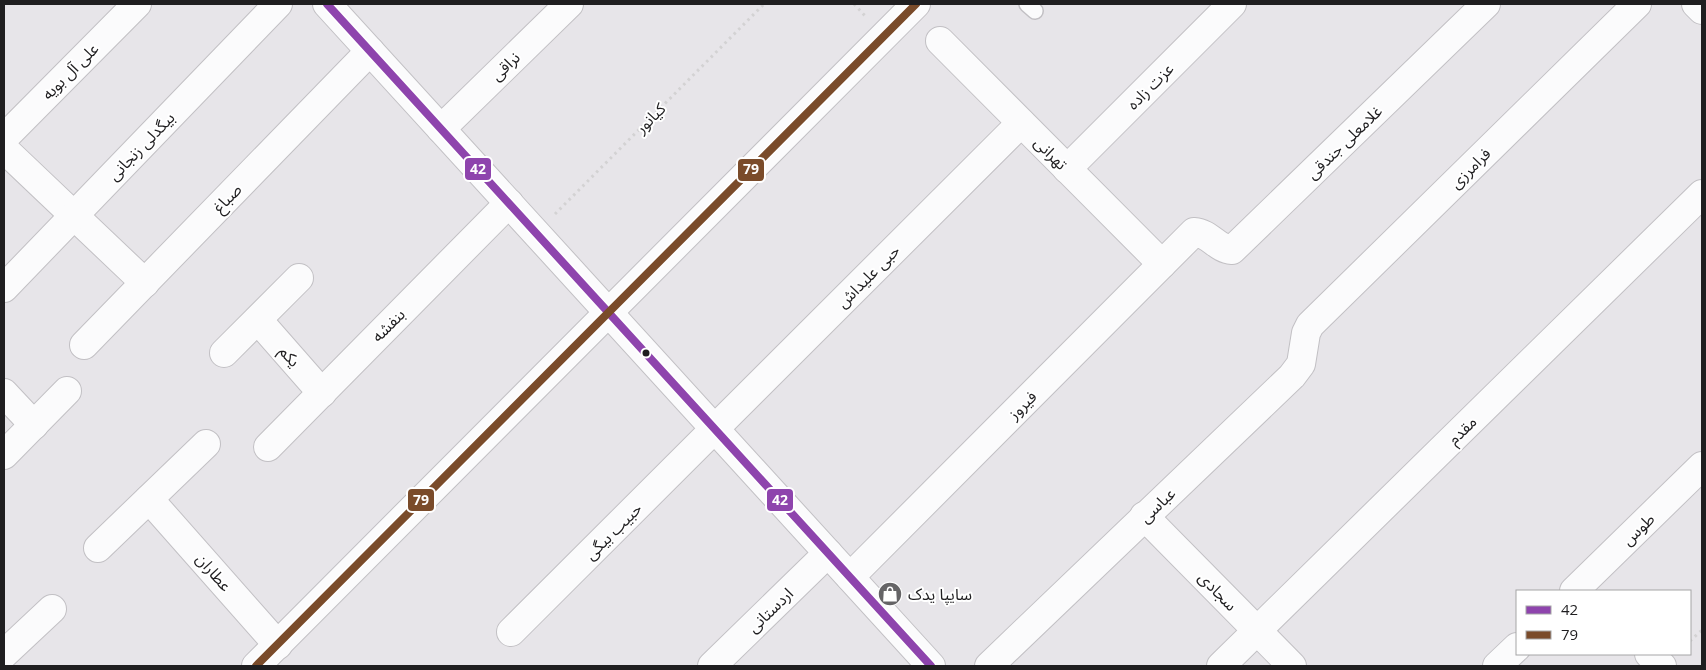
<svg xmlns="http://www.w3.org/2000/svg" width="1706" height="670" viewBox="0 0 1706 670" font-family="'Open Sans','Noto Sans Arabic',sans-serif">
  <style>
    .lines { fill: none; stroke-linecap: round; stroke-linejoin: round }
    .service-casing { stroke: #c2c0c4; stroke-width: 18 }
    .minor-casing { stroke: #c2c0c4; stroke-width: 30 }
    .tertiary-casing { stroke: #c2c0c4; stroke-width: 30 }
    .secondary-casing { stroke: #c2c0c4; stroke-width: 30 }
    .path { stroke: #d3d2d3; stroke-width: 3; stroke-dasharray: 2.5 4; stroke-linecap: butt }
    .service { stroke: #fbfbfc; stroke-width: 15 }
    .minor { stroke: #fbfbfc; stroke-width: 28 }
    .tertiary { stroke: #fbfbfc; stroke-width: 28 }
    .secondary { stroke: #fbfbfc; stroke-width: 28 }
    .bus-1-casing { stroke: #fff; stroke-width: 11 }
    .bus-2-casing { stroke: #fff; stroke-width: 11 }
    .bus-1 { stroke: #8e44ad; stroke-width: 8 }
    .bus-2 { stroke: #7a4b2a; stroke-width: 8 }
    .bus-dot { fill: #1f1e20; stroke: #fff; stroke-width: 2 }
    .labels { text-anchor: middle; stroke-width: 4; stroke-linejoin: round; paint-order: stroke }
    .street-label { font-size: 16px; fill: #1f1e20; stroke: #fff }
    .poi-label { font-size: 16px; fill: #1f1e20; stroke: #fff; text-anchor: start }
    .line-badge { stroke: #fff; stroke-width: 2 }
    .badge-label { font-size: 14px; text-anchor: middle; font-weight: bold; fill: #fff }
  </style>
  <rect width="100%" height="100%" fill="#e7e5e9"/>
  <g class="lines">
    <!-- service casing -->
    <g class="service-casing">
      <path id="service" d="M1027 4 1035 11"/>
    </g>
    <!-- minor casing -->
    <g class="minor-casing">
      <g id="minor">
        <path d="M940 41 1162 264"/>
        <path d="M441 129 569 4"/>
        <path d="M4 138 137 4"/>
        <path d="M4 149 145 283"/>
        <path d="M1067 169 1232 4"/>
        <path d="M4 288 278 4"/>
        <path d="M258 320 322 393"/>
        <path d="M84 345 370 51"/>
        <path d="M224 353 299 278"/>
        <path d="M4 393 34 425"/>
        <path d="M268 447 509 203"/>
        <path d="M4 455 67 391"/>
        <path d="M149 499 278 645"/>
        <path d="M1144 516 1292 666"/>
        <path d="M98 548 206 444"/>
        <path d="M850 577 1194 232C1210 233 1217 249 1232 250L1486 4"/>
        <path d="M511 632 1021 123"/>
        <path d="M4 654 52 609"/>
        <path d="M1649 654 1662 666"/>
        <path d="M712 666 828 553"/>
        <path d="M989 666 1292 376 1301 364 1306 333 1310 325 1637 4"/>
        <path d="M1221 666 1702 194"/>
      </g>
    </g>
    <!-- tertiary casing -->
    <g class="tertiary-casing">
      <g id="tertiary">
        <path d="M1696 4 1702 10"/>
        <path d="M1574 591 1702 466"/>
        <path d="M256 666 916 4"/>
        <path d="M1497 666 1517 647"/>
      </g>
    </g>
    <!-- secondary casing -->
    <g class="secondary-casing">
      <path id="secondary" d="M327 4 931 666"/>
    </g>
    <!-- path -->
    <g class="path">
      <path d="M854 4 867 18"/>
      <path d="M555 214 764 4"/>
      <path d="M1690 641 1702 630"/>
    </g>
    <!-- service -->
    <use href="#service" class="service"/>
    <!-- minor -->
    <use href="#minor" class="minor"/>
    <!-- tertiary -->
    <use href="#tertiary" class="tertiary"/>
    <!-- secondary -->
    <use href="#secondary" class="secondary"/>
    <!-- bus-1 casing -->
    <g class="bus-1-casing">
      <path id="bus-1" d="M327 4 931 666"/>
    </g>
    <!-- bus-2 casing -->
    <g class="bus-2-casing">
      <path id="bus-2" d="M256 666 916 4"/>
    </g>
    <!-- bus-1 -->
    <use href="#bus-1" class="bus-1"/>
    <!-- bus-2 -->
    <use href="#bus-2" class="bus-2"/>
  </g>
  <!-- icons -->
  <defs>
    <g id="shop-disc" transform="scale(1.25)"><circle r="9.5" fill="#656466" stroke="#fff"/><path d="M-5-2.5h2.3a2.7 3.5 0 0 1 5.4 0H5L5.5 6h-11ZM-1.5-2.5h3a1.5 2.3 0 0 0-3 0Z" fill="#fff"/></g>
  </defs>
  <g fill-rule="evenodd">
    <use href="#shop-disc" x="890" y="594"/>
  </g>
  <!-- markers -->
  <circle class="bus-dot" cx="646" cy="353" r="4.5"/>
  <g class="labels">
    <!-- street labels -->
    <g class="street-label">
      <text transform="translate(505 66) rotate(-44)" y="6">نراقی</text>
      <text transform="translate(70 71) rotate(-45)" y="6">علی آل بویه</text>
      <text transform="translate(1150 86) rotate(-45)" y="6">عزت زاده</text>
      <text transform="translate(650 118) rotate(-45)" y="6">کیانور</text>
      <text transform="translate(1344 142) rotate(-44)" y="6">غلامعلی جندقی</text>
      <text transform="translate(141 146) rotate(-46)" y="6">بیگدلی زنجانی</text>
      <text transform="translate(1051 153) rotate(45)" y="6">تهرانی</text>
      <text transform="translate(1470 168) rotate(-45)" y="6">فرامرزی</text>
      <text transform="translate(227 198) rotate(-46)" y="6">صباغ</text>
      <text transform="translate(868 276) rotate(-45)" y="6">حبی علیداش</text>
      <text transform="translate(388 325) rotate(-45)" y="6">بنفشه</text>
      <text transform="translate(290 356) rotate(49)" y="6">یکم</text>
      <text transform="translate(1022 405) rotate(-45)" y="6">فیروز</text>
      <text transform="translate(1462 430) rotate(-44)" y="6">مقدم</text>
      <text transform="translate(1157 505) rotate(-44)" y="6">عباسی</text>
      <text transform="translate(1638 529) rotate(-44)" y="6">طوس</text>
      <text transform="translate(613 531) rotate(-45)" y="6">حبیب بیگی</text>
      <text transform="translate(214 572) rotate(49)" y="6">عطاران</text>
      <text transform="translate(1218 591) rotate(46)" y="6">سجادی</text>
      <text transform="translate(770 610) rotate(-44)" y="6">اردستانی</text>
    </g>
    <!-- poi labels -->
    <g class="poi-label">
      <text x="908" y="600">سایپا یدک</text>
    </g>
  </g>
  <g class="line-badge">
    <rect x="464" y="157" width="28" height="24" rx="5" fill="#8e44ad"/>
    <rect x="737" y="158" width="28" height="24" rx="5" fill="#7a4b2a"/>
    <rect x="766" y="488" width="28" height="24" rx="5" fill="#8e44ad"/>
    <rect x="407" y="488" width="28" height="24" rx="5" fill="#7a4b2a"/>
  </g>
  <g class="badge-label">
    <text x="478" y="174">42</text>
    <text x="751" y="174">79</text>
    <text x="780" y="505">42</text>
    <text x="421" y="505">79</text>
  </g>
  <!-- border -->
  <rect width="1706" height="670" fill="none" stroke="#1f1e20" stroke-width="10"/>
  <!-- legend -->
  <rect x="1516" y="590" width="175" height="65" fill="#ffffff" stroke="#a5a5a6"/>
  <rect x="1526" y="606" width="25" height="8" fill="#8e44ad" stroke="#a5a5a6"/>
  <text x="1561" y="615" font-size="15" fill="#1f1e20">42</text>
  <rect x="1526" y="631" width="25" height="8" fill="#7a4b2a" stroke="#a5a5a6"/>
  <text x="1561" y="640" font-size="15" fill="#1f1e20">79</text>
</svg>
